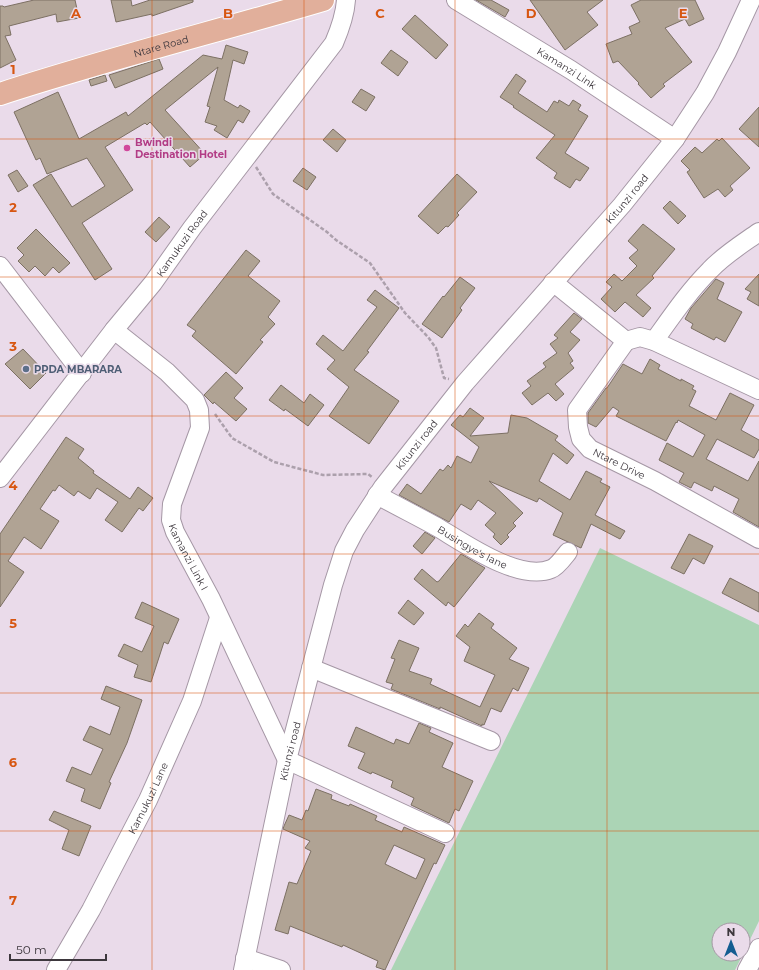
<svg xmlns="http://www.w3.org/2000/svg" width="759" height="970" viewBox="0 0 759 970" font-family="Montserrat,sans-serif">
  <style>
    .green { fill: #abd4b5 }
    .building { fill: #b0a394; stroke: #7c7063; fill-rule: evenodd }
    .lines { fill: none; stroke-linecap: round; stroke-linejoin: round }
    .minor-casing { stroke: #a597a5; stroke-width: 20 }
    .major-casing { stroke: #fff; stroke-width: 24 }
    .path { stroke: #aca0ac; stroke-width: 2.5; stroke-dasharray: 4 2; stroke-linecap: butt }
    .minor { stroke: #fff; stroke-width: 18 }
    .major { stroke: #e1af9b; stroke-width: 22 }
    .grid { fill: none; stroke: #d75611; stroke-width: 1; stroke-opacity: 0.55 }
    .hotel-dot { fill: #d1479c; stroke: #eadbea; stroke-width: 1.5 }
    .service-dot { fill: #5c6f8a; stroke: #eadbea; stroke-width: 1.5 }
    .labels { text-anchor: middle; stroke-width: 3; stroke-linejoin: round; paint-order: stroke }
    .street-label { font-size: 10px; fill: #3d373d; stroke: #eadbea }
    .hotel-label { font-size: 10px; font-weight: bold; fill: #b23c85; stroke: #eadbea; text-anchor: start }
    .service-label { font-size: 10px; font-weight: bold; fill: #4e5e75; stroke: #eadbea; text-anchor: start }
    .grid-label { font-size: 13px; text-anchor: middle; font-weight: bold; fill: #d75611; stroke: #eadbea; stroke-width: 3; stroke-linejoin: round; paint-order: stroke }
  </style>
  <rect width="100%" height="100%" fill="#eadbea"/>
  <!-- green -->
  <path class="green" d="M600 548 759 625V921L743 954V930H719V954H743L735 970H391Z"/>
  <!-- building -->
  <g class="building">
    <path d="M34 0H75L79 18 57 22 56 14 9 26 11 35 5 36 16 60 0 68V6H3L4 7Z"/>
    <path d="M111 0H131L132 6 150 0H193V2L152 16V14L116 22Z"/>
    <path d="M476 0H491L509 10 505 17Z"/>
    <path d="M530 0H603L587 12 598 25 565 50Z"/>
    <path d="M641 0H695L704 19 689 26 685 19 665 28 692 62 663 84 665 86 651 98 638 84 639 83 618 61 613 63 606 44 632 34 629 27 640 22 631 5Z"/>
    <path d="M415 15 448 45 436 59 402 29Z"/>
    <path d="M226 45 248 52 244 64 233 60 224 100 238 108 240 105 250 111 243 123 238 120 227 138 214 130 217 126 205 122 210 107 207 106 218 67 165 110 205 154 190 167 150 122 147 125 145 123 105 147 133 190 82 223 112 269 95 280 33 185 51 174 72 207 105 186 87 158 47 174 40 158 36 160 14 112 58 92 79 139 126 112 128 116 203 55 222 59Z"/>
    <path d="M391 50 408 62 398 76 381 63Z"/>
    <path d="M159 59 163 69 115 88 109 75Z"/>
    <path d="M516 74 526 81 518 93 547 112 554 101 558 103 559 100 569 106 573 100 581 105 578 110 588 116 565 153 589 168 580 181 576 179 570 188 554 178 557 173 536 158 555 135 513 107 514 106 500 97Z"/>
    <path d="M105 75 107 81 91 86 89 80Z"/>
    <path d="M361 89 375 97 366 111 352 102Z"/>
    <path d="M759 107V147L739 129Z"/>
    <path d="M333 129 346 140 337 152 323 140Z"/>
    <path d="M722 138 750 168 730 186 733 190 725 197 718 189 704 198 687 172 690 170 681 161 695 147 702 153 717 139 719 141Z"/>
    <path d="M303 168 316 177 307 190 293 181Z"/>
    <path d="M17 170 28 186 18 192 8 175Z"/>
    <path d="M457 174 477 192 457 213 459 215 448 227 446 226 438 234 418 216Z"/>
    <path d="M670 201 686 216 678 224 663 208Z"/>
    <path d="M159 217 170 227 156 242 145 232Z"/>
    <path d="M643 224 675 249 652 276 654 278 636 295 651 308 643 317 625 302 615 312 601 299 612 287 606 282 614 274 622 281 637 266 629 258 638 250 628 241Z"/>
    <path d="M36 229 70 263 59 273 53 267 45 276 35 266 29 272 18 261 24 255 17 248Z"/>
    <path d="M246 250 260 261 248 276 280 301 268 317 275 324 260 340 263 342 236 374 192 336 196 331 187 325Z"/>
    <path d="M759 274V306L747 299 751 292 745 289Z"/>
    <path d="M460 277 475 288 460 308 462 310 442 338 422 324 443 296 444 297Z"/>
    <path d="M716 279 724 283 717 299 742 312 725 342 716 337 714 340 691 328 693 324 685 319 691 308Z"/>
    <path d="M375 290 399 308 367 351 369 352 354 370 399 401 369 444 329 416 349 387 327 369 335 360 316 344 323 335 343 351 377 307 367 300Z"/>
    <path d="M574 313 582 319 570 332 580 340 568 353 573 361 570 363 574 368 555 384 564 394 556 401 548 393 532 405 522 393 531 386 527 381 546 367 543 363 557 353 550 344 558 338 554 335Z"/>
    <path d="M23 349 46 373 30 389 5 364Z"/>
    <path d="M650 359 660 365 658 369 681 381V379L694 386 692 389 696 391 689 406 716 420 730 393 754 405 741 430 759 440V449L754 458 717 439 706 459 748 481 759 461V527L733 512 739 499 714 486 712 491 694 482 691 488 679 482 684 473 659 460 667 443 693 457 705 435 678 420 677 423 676 422 666 441 616 416 619 411 613 407 596 427 588 423V413L606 388H607L623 364 642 374Z"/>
    <path d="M226 372 243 388 234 398 247 409 236 421 214 402 213 404 204 395Z"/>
    <path d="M281 385 304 403 310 394 324 405 308 426 285 409 284 411 269 400Z"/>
    <path d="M470 408 484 418 470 436 508 433 511 415 527 418 558 436 555 440 574 455 567 464 553 453 539 481 570 500 586 471 602 479 600 482 610 487 595 515 625 531 620 539 591 524 581 548 553 535 563 513 539 498 537 502 489 481 523 513 513 523 516 526 507 535 509 537 501 545 493 537 495 534 485 525 496 513 478 500 471 510 461 504 449 522 399 495 407 484 421 494 440 469 443 471 448 465 451 468 457 456 471 463 479 447 451 425 460 415 463 417Z"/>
    <path d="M66 437 84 449 78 458 94 471 93 473 130 499 138 487 153 498 143 511 139 508 122 532 105 520 118 502 97 488 90 499 78 491 74 496 59 485 55 491 53 490 40 509 59 521 41 549 24 537 8 561 24 572 0 607V534Z"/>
    <path d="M425 532 435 538 422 554 413 546Z"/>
    <path d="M689 534 713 546 704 564 693 558 684 574 671 568Z"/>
    <path d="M461 554 485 568 454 607 448 602 446 606 414 579 422 569 437 582 439 581Z"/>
    <path d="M730 578 759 593V612L722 593Z"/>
    <path d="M408 600 424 613 414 625 398 613Z"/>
    <path d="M142 602 179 619 168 644 164 642 151 682 134 677 138 665 118 656 124 644 142 652 154 626 135 618Z"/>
    <path d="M479 613 494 624 491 628 517 648 509 659 529 668 518 691 513 688 501 712 491 708 484 725 482 724V726L440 707V709L391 689 393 684 386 682 395 659 391 658 399 640 419 648 409 671 432 679 430 684 480 707 495 675 464 661 470 647 456 636 465 624 468 627Z"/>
    <path d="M106 686 142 700 127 743 109 782 111 783 100 809 81 801 85 789 66 781 72 767 91 775 103 749 83 740 90 726 110 735 120 707 101 699Z"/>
    <path d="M419 723 431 728 429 732 453 743 442 767 473 781 459 811 455 809 449 823 411 805 414 798 391 787 393 781 372 772 371 774 358 768 365 753 348 746 356 727 394 744 396 739 409 744Z"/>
    <path d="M316 789 332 795 331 799 349 806 350 804 377 816 375 820 402 832 404 827 445 845 436 864 434 863 385 970 376 967 378 961 343 945 342 947 290 926 288 934 275 930 289 882 297 884 311 851 305 848 310 841 283 829 284 826 289 815 302 820 306 810 308 811ZM394 845 425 859 416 879 385 864Z"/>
    <path d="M54 811 91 826 79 856 62 849 69 830 49 820Z"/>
  </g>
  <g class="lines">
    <!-- minor casing -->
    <g class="minor-casing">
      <g id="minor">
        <path id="s1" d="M456 0 571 70 675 139"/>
        <path d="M0 266 82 373"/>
        <path d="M553 282 626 341"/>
        <path id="s2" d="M114 330 167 372 195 400 199 410 200 428 172 504 171 520 175 532 211 599 287 760 445 833"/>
        <path id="s3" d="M626 341 577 410 578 427 581 439 590 449 655 481 759 539"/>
        <path d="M626 341 640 337 654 341 759 390"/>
        <path d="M654 341C672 316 689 291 710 270 724 255 742 244 759 232"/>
        <path id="s4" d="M0 478 114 330 153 283 192 228 334 43C340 29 345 16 346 0"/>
        <path id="s5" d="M377 495C397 506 417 516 437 527 464 543 519 582 551 569 557 567 564 557 568 552"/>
        <path d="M311 668 491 741"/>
        <path d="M245 958 281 970"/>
        <path id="s6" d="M56 970 91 910 148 800 192 701 219 618"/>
        <path id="s7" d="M243 970 287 760 333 585 344 551 355 530 383 487 465 383 622 205 675 139 705 93 727 52 751 0"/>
        <path d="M747 970 759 948"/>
      </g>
    </g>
    <!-- major casing -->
    <g class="major-casing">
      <g id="major">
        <path id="s8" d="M0 94C107 59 215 32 323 0"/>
      </g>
    </g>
    <!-- path -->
    <g class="path">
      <path d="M256 167 273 194 327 232 336 240 370 263 405 313 428 337 436 348 444 378 449 379"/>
      <path d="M215 414 232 438 274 462 323 475 368 474 372 477"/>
    </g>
    <!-- minor -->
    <use href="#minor" class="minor"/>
    <!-- major -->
    <use href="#major" class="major"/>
  </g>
  <!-- grid -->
  <path class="grid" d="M152 0V970M304 0V970M455 0V970M607 0V970M0 139H759M0 277H759M0 416H759M0 554H759M0 693H759M0 831H759"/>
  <!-- markers -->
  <circle class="hotel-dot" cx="127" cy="148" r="4"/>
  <circle class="service-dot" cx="26" cy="369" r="4"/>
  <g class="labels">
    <!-- street labels -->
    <g class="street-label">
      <text dy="4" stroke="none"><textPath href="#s8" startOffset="168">Ntare Road</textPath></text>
      <text dy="4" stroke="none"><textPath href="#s1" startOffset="130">Kamanzi Link</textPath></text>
      <text dy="4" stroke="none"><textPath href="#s7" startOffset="884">Kitunzi road</textPath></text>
      <text dy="4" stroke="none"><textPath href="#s4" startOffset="297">Kamukuzi Road</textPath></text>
      <text dy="4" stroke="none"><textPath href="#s7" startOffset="560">Kitunzi road</textPath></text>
      <text dy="4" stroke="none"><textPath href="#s3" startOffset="160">Ntare Drive</textPath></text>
      <text dy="4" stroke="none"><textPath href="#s5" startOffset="109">Busingye's lane</textPath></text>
      <text dy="4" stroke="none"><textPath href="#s2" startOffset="274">Kamanzi Link I</textPath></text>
      <text dy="4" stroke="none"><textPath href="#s7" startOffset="224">Kitunzi road</textPath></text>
      <text dy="4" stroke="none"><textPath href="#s6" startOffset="195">Kamukuzi Lane</textPath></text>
    </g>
    <!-- hotel labels -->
    <g class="hotel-label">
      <text x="135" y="146">Bwindi<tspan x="135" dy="12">Destination Hotel</tspan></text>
    </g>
    <!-- service labels -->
    <g class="service-label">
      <text x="34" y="373">PPDA MBARARA</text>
    </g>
  </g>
  <g class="grid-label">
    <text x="76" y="18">A</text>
    <text x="228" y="18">B</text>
    <text x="380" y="18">C</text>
    <text x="531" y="18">D</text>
    <text x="683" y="18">E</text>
    <text x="13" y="74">1</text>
    <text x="13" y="212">2</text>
    <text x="13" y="351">3</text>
    <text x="13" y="490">4</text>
    <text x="13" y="628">5</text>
    <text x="13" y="767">6</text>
    <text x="13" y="905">7</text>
  </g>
  <!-- north arrow -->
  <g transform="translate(731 942)"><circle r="19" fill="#eadbea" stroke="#a599a5"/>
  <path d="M0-3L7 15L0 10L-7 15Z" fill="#145d91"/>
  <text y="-6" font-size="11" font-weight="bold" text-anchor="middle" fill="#3d373d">N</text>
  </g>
  <!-- scale -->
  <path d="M10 954v6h96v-6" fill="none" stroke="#3d373d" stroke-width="2"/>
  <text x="16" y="954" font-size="12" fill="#3d373d" stroke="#eadbea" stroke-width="3" paint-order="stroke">50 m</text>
</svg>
